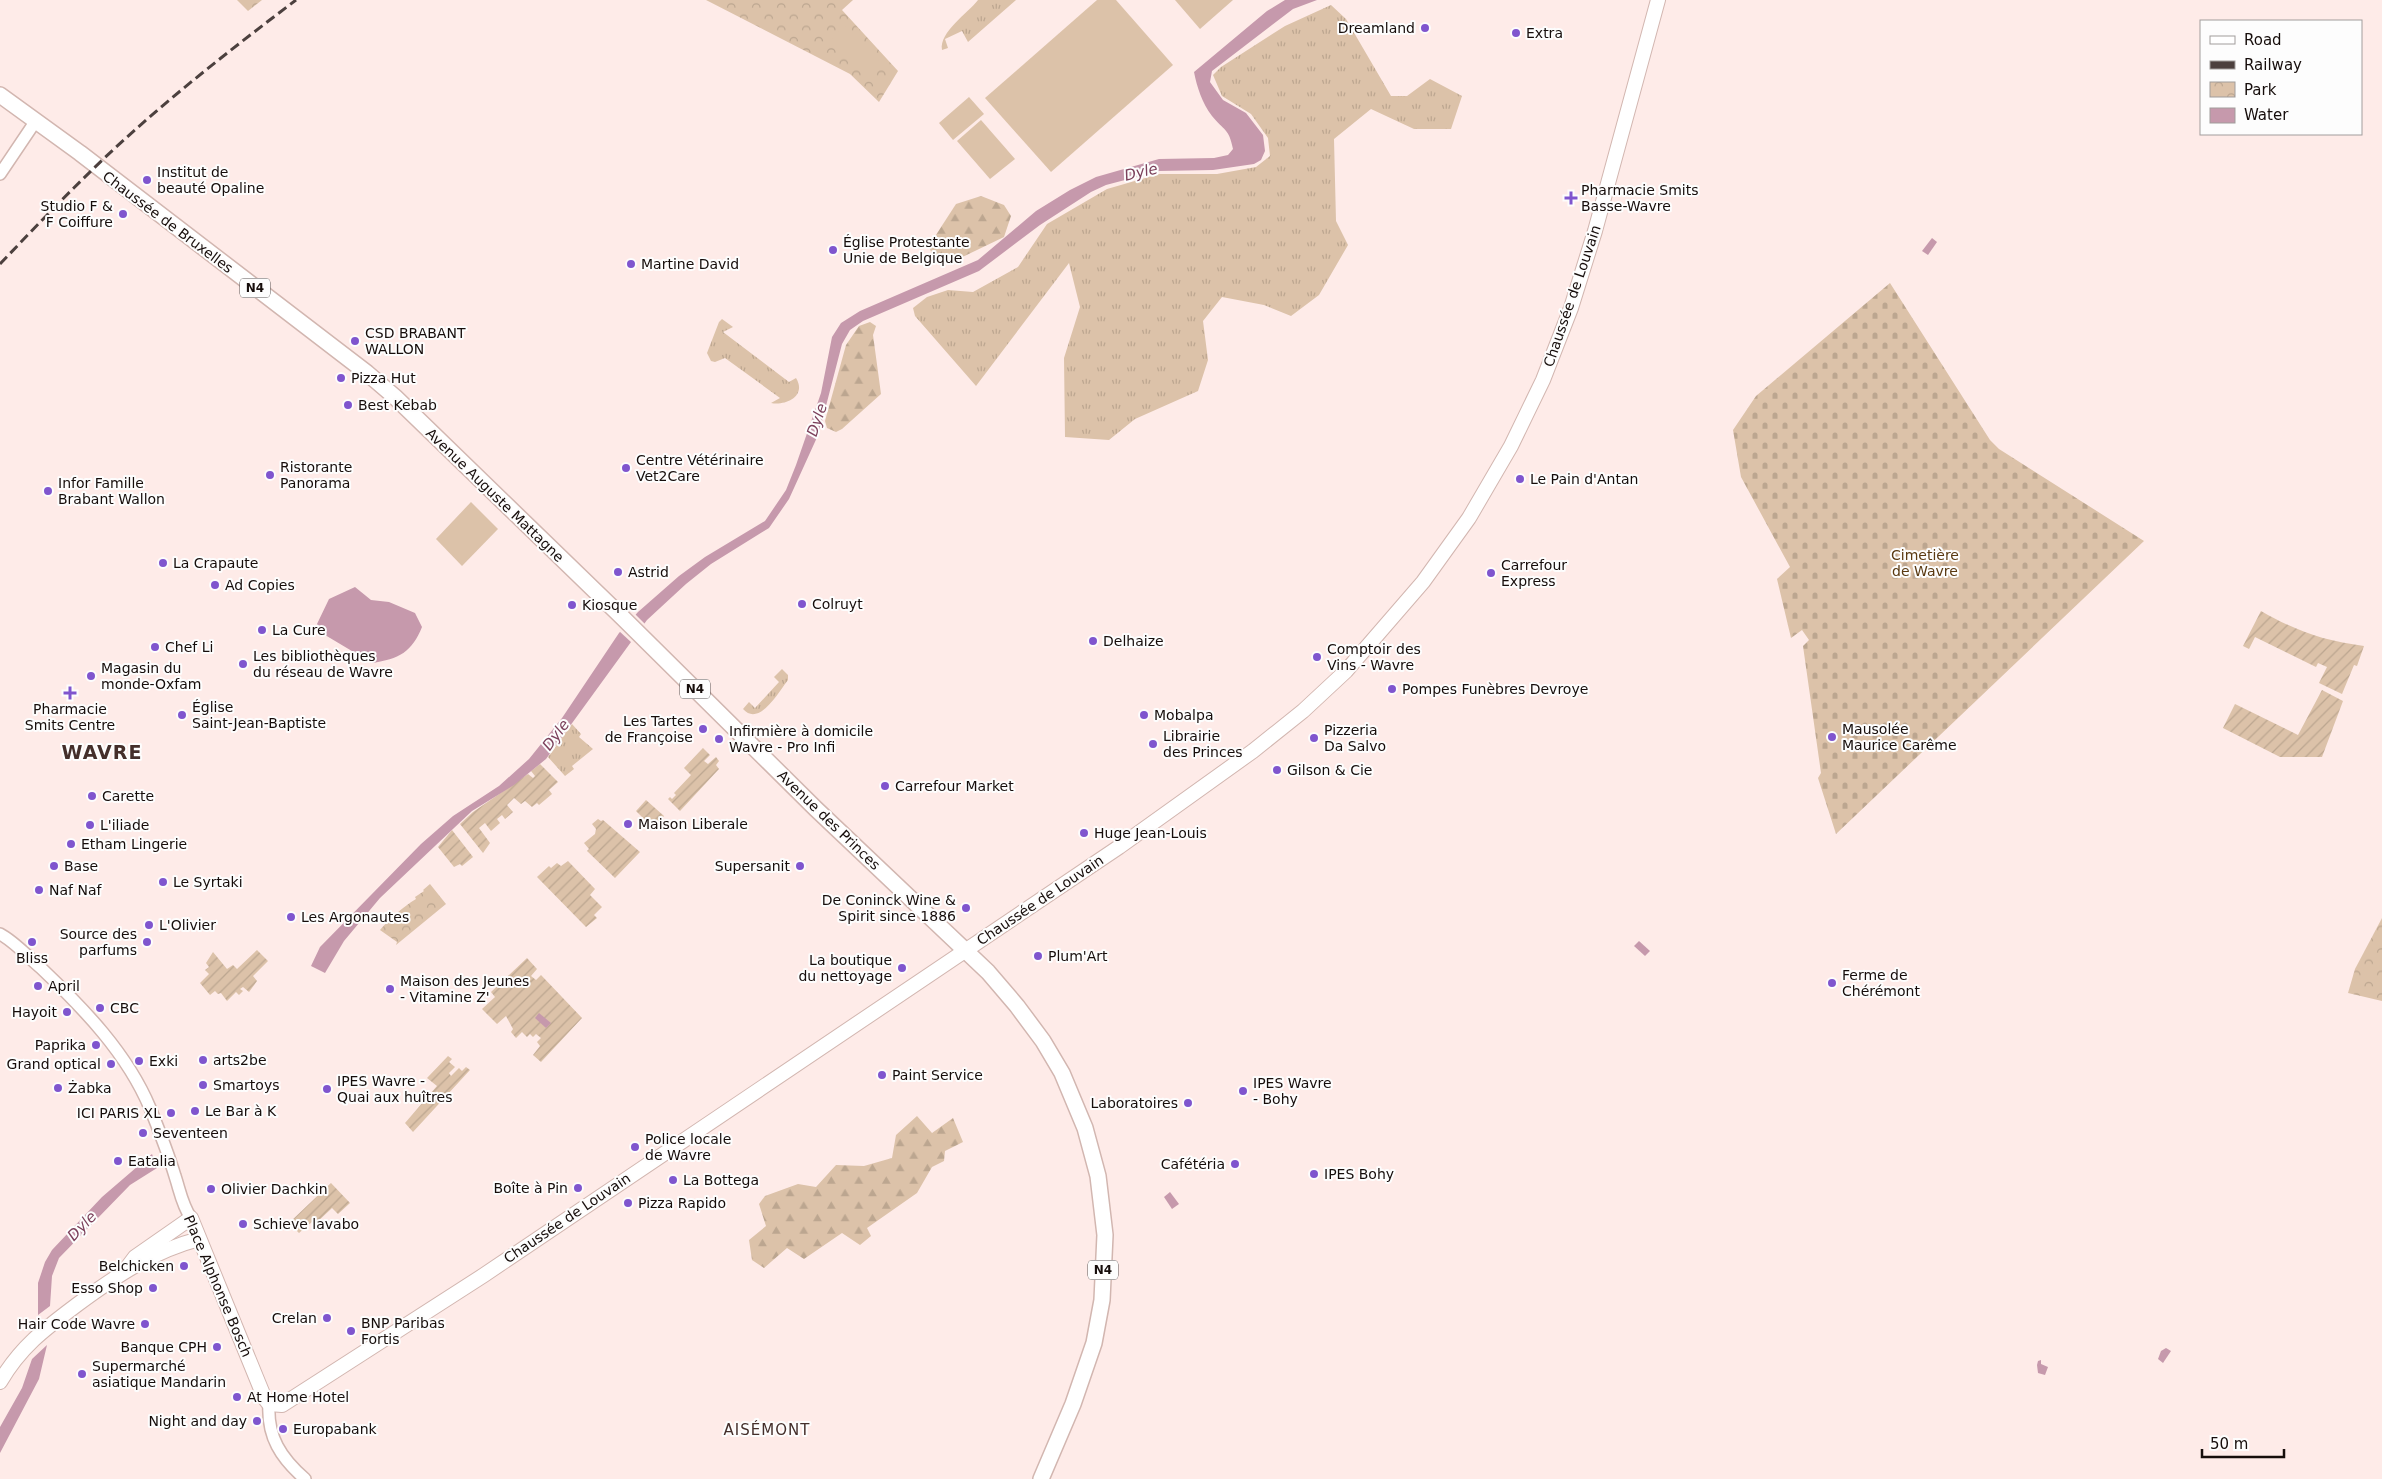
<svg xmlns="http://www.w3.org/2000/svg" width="2382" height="1479" viewBox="0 0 2382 1479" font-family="'DejaVu Sans',sans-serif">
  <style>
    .grass { fill: url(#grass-tufts) }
    .forest { fill: url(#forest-firs) }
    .cemetery { fill: url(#cemetery-stones) }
    .park { fill: url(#park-crowns) }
    .garden { fill: url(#garden-furrows) }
    .pitch { fill: #dcc2a9 }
    .water { fill: #c699ac }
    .pier { fill: #feebe8 }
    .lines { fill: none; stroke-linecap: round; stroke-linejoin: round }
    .tertiary-casing { stroke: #d2b6b0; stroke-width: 14 }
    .secondary-casing { stroke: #d2b6b0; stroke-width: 16 }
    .primary-casing { stroke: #d2b6b0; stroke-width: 18 }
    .tertiary { stroke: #fff; stroke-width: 11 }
    .secondary { stroke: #fff; stroke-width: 14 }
    .primary { stroke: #fff; stroke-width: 15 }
    .rail { stroke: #4c403e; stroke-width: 3; stroke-dasharray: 10 5; stroke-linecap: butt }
    .poi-dot { fill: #7f55ce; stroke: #fdfdfd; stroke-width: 2 }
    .labels { text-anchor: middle; stroke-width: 4; stroke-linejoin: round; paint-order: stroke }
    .shield { fill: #fdfdfd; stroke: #5b5554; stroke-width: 1 }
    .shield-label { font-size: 12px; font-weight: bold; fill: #160d0b }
    .poi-label { font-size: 14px; fill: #160d0b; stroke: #fdfdfd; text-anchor: start }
    .street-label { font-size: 14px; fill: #160d0b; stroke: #fdfdfd }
    .park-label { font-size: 14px; fill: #5a3911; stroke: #fdfdfd }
    .water-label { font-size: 15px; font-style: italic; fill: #7b405b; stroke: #fdfdfd }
    .neighbourhood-label { font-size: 15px; letter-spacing: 1px; fill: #442e2a; stroke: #fdfdfd }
    .district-label { font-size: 19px; font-weight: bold; letter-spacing: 1px; fill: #442e2a; stroke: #fdfdfd }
  </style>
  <defs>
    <pattern id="grass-tufts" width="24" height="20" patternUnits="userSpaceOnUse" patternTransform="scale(1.25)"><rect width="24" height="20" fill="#dcc2a9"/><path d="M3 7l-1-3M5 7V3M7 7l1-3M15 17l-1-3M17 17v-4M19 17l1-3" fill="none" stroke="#bca690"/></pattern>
    <pattern id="forest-firs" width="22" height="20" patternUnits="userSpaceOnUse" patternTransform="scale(1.25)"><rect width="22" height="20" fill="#dcc2a9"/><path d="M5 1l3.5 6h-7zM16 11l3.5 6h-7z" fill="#bca690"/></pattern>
    <pattern id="cemetery-stones" width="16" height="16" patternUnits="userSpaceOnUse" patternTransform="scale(1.25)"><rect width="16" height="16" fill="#dcc2a9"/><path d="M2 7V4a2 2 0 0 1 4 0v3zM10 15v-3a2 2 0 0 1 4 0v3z" fill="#bca690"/></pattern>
    <pattern id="park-crowns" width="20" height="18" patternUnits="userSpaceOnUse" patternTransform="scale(1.25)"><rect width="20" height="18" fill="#dcc2a9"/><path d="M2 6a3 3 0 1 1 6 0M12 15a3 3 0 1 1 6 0" fill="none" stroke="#bca690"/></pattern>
    <pattern id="garden-furrows" width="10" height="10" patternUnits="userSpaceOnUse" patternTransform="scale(1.25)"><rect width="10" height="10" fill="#dcc2a9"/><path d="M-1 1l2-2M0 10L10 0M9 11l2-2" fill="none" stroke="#bca690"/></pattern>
  </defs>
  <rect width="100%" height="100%" fill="#feebe8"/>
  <!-- grass -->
  <g class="grass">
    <path d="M978 0H1016L968 42 962 31 945 39 948 48 942 50C939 32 968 13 978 0Z"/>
    <path d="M1331 5 1346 19 1391 96H1407L1430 79 1462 96 1451 129H1414L1371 109 1334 139 1336 221 1348 245 1319 295 1291 316 1264 305 1222 297 1203 321 1208 360 1198 391 1135 419 1109 440 1065 437 1064 358 1080 307 1069 263 976 386 915 316 913 308 927 297 948 290 973 292 1018 267 1047 224 1107 189 1159 174H1217L1256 167 1270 156 1268 138 1251 114 1222 96 1213 75 1221 67 1285 26Z"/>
    <path d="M722 319 733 327 723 332 789 382 796 378C807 396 786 406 771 403L780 398 725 358 715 362 711 361 707 353 719 322Z"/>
    <path d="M782 669 788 675V680C778 693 759 727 743 709L749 702 755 708 779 682 774 677Z"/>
    <path d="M572 724 581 734 579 737 593 749 572 766 574 769 565 776 548 757Z"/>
  </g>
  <!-- forest -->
  <g class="forest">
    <path d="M981 196 1004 205 1011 216 1004 237 950 263 933 257 930 249 932 241 956 204Z"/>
    <path d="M870 322 876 326 873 335 881 394 842 429 836 432 827 428 825 421 846 345 859 326Z"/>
    <path d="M917 1116 932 1133 953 1118 963 1142 945 1151 944 1161 932 1167 917 1193 867 1228 871 1236 860 1245 842 1233 804 1259 787 1248 764 1268 752 1260 749 1240 766 1226 759 1204 765 1196 798 1184 816 1187 836 1165 864 1166 892 1158 896 1135Z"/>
  </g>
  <!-- cemetery -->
  <path class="cemetery" d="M1890 283 1990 440 1999 449 2144 541 1836 834 1818 778 1821 773 1803 646 1809 640 1802 630 1791 638 1777 579 1790 567 1741 477 1733 430 1756 396Z"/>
  <!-- park -->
  <g class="park">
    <path d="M237 0H262L248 11Z"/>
    <path d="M706 0H853L842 10 898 71 879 102 850 74Z"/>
    <path d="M430 884 446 904 396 945 397 942 380 930C391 917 403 907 416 899L415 897 424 891 423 890Z"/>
    <path d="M2382 918V1001L2348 993 2355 969Z"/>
  </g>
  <!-- garden -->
  <g class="garden">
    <path d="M2261 611C2296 631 2324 641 2364 646L2357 666 2354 665 2342 694 2319 683 2327 667 2318 663 2316 667 2255 637 2249 649 2243 646Z"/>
    <path d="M2322 690 2343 701 2322 757H2280L2223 728 2235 704 2298 735Z"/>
    <path d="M703 748 710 755 704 761 708 764 716 757 719 761 716 765 719 769 680 811 668 799 670 797 672 799 676 795 674 793 691 775 684 768Z"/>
    <path d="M540 764 558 782 549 790 552 794 539 805 537 803 532 807 525 801 521 804 514 798 507 805 513 812 505 819 502 815 497 819 500 823 491 831 485 823 479 828 490 843 483 853 460 824 473 812 528 774 533 778 535 776 531 771Z"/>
    <path d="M646 800 664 816 653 828 636 811Z"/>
    <path d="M598 819 601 821 603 820 640 852 615 878 587 851 589 849 584 843 595 834 596 829 592 824Z"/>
    <path d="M452 830 473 857 462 866 460 864 454 867 438 847Z"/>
    <path d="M568 861 595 889 590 895 602 907 594 915 597 918 586 927 537 877 549 866 551 868 557 863 561 866Z"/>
    <path d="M257 950 268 961 253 976 257 981 249 992 243 987 240 989 243 991 239 995 236 992 227 1001 221 993 218 994 215 991 210 995 200 983 209 974 205 970 209 967 206 963 213 952 227 969 233 965 237 969Z"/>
    <path d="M527 958 537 969 531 976 536 980 541 975 582 1018 541 1062 533 1055 540 1046 537 1042 541 1038 536 1034 533 1037 530 1034 527 1037 522 1032 516 1038 511 1032 513 1029 506 1016 497 1024 482 1009 495 997 491 992Z"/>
    <path d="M448 1056 452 1059 449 1062 455 1067 449 1073 451 1076 459 1068 462 1071 466 1067 470 1070 413 1132 405 1123 437 1086 427 1078Z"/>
    <path d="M331 1183 350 1203 338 1214 332 1208 314 1225 312 1222 299 1233 289 1223Z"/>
  </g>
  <!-- pitch -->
  <g class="pitch">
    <path d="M1097 0H1116L1173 65 1051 172 985 98Z"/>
    <path d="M1175 0H1233L1200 29Z"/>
    <path d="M844 25 880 62 870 72 832 39Z"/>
    <path d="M969 97 984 114 953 140 939 123Z"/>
    <path d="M981 120 1015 159 990 179 957 141Z"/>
    <path d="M471 502 498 529 462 566 436 539Z"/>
  </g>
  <!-- water -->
  <g class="water">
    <path d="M1285 0H1317L1293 9 1212 71 1210 82 1223 100 1246 113 1263 135 1265 151 1261 160 1254 164 1213 170 1159 171 1106 185 1091 192 1040 225 979 271 863 321 850 330 842 344 819 433 789 499 769 528 711 564 686 584 647 620 546 759 514 785 472 811 380 898 344 941 325 973 311 966 320 947 421 844 453 816 499 786 529 759 562 718 619 633 638 612 679 576 705 557 765 521 786 490 796 465 821 393 832 337 841 323 860 311 978 260 1036 211 1070 190 1096 177 1159 159 1214 158 1228 155 1233 149C1229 128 1224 131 1212 116 1202 103 1197 87 1194 72L1267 11Z"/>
    <path d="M1932 238 1937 242 1928 255 1922 251Z"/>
    <path d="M355 587 371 600 389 602 415 613 422 627C412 652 399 659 372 663L320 632 317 624 329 599Z"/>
    <path d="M1639 941 1650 951 1645 956 1634 946Z"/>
    <path d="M539 1013 551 1023 546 1028 535 1018Z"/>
    <path d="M152 1154 157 1168 130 1185 59 1258 52 1276 50 1306 38 1315V1283L45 1262 52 1250 102 1197Z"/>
    <path d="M1170 1192 1179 1204 1172 1209 1164 1197Z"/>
    <path d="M47 1345 39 1379 0 1453V1427L22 1388 32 1359Z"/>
    <path d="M2166 1348 2171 1351 2163 1363 2158 1359 2161 1351Z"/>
    <path d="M2041 1360V1364L2048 1367 2045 1375 2038 1373 2037 1365 2038 1361Z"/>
  </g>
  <!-- pier -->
  <path class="pier" d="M634 613 646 625 632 643 618 630Z"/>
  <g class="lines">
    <!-- tertiary casing -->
    <g class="tertiary-casing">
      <g id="tertiary">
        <path d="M0 174 35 122"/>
        <path d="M0 934C15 942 28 957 41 968 83 1008 127 1053 150 1108 159 1130 168 1153 175 1176 180 1191 182 1205 191 1218"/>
        <path d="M269 1404C267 1437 281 1458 305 1479"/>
      </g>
    </g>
    <!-- secondary casing -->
    <g class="secondary-casing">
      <g id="secondary">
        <path d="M126 1269 135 1257 191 1218 265 1399 269 1404 282 1405 484 1275 1119 847 1253 751 1303 711 1346 671 1423 582 1469 518 1511 446 1543 380 1571 308 1595 231 1658 0"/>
        <path d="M0 1382C21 1346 46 1328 78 1304 116 1276 153 1251 199 1239"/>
      </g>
    </g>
    <!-- primary casing -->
    <g class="primary-casing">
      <path id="primary" d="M0 95 80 153 367 373 395 397 622 617 816 809 988 972 1017 1006 1043 1041 1062 1073 1085 1128 1098 1176 1105 1235 1102 1300 1094 1343 1073 1404 1041 1479"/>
    </g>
    <!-- tertiary -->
    <use href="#tertiary" class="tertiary"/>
    <!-- secondary -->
    <use href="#secondary" class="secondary"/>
    <!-- primary -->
    <use href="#primary" class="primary"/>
    <!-- rail -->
    <path class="rail" d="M0 264C41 221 82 178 126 138 180 89 238 44 296 0"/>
  </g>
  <!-- markers -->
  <g class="poi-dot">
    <circle cx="1425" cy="28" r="5"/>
    <circle cx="1516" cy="33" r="5"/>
    <circle cx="147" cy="180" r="5"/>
    <path d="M1568.5 190.5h5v5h5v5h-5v5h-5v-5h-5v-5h5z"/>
    <circle cx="123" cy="214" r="5"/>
    <circle cx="833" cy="250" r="5"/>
    <circle cx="631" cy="264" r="5"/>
    <circle cx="355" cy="341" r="5"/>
    <circle cx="341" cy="378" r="5"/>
    <circle cx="348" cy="405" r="5"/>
    <circle cx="626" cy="468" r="5"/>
    <circle cx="270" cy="475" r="5"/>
    <circle cx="1520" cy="479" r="5"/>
    <circle cx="48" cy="491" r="5"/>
    <circle cx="163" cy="563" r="5"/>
    <circle cx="618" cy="572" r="5"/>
    <circle cx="1491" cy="573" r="5"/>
    <circle cx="215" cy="585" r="5"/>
    <circle cx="802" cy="604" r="5"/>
    <circle cx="572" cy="605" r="5"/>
    <circle cx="262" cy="630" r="5"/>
    <circle cx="1093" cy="641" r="5"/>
    <circle cx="155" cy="647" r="5"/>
    <circle cx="1317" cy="657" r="5"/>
    <circle cx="243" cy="664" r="5"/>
    <circle cx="91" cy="676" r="5"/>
    <circle cx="1392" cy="689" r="5"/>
    <path d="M67.5 685.5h5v5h5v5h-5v5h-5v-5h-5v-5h5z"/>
    <circle cx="182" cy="715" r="5"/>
    <circle cx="1144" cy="715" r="5"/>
    <circle cx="703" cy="729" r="5"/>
    <circle cx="1832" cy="737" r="5"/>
    <circle cx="1314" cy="738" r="5"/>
    <circle cx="719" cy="739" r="5"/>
    <circle cx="1153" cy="744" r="5"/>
    <circle cx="1277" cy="770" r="5"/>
    <circle cx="885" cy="786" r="5"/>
    <circle cx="92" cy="796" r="5"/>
    <circle cx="628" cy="824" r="5"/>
    <circle cx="90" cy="825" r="5"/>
    <circle cx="1084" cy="833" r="5"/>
    <circle cx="71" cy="844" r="5"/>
    <circle cx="54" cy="866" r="5"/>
    <circle cx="800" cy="866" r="5"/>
    <circle cx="163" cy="882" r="5"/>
    <circle cx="39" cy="890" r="5"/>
    <circle cx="966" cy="908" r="5"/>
    <circle cx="291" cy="917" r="5"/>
    <circle cx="149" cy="925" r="5"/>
    <circle cx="32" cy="942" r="5"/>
    <circle cx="147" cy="942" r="5"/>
    <circle cx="1038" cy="956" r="5"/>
    <circle cx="902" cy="968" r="5"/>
    <circle cx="1832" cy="983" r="5"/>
    <circle cx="38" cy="986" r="5"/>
    <circle cx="390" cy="989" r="5"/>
    <circle cx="100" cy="1008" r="5"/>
    <circle cx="67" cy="1012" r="5"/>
    <circle cx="96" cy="1045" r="5"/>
    <circle cx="203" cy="1060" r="5"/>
    <circle cx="139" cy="1061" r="5"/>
    <circle cx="111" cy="1064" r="5"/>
    <circle cx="882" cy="1075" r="5"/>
    <circle cx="203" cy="1085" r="5"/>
    <circle cx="58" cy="1088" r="5"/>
    <circle cx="327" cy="1089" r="5"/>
    <circle cx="1243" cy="1091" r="5"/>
    <circle cx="1188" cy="1103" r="5"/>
    <circle cx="195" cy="1111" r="5"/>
    <circle cx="171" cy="1113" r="5"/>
    <circle cx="143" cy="1133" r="5"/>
    <circle cx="635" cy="1147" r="5"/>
    <circle cx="118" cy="1161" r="5"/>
    <circle cx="1235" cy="1164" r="5"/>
    <circle cx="1314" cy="1174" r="5"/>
    <circle cx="673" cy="1180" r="5"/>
    <circle cx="578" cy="1188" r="5"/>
    <circle cx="211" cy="1189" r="5"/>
    <circle cx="628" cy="1203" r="5"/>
    <circle cx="243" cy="1224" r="5"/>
    <circle cx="184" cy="1266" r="5"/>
    <circle cx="153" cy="1288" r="5"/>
    <circle cx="327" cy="1318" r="5"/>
    <circle cx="145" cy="1324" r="5"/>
    <circle cx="351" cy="1331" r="5"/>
    <circle cx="217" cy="1347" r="5"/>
    <circle cx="82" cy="1374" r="5"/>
    <circle cx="237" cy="1397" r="5"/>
    <circle cx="257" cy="1421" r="5"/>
    <circle cx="283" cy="1429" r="5"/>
  </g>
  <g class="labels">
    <!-- shield labels -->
    <g class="shield">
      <rect x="240" y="278.5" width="30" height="19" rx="4"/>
      <rect x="680" y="679.5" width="30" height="19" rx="4"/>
      <rect x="1088" y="1260.5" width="30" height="19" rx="4"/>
    </g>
    <g class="shield-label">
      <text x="255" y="292">N4</text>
      <text x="695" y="693">N4</text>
      <text x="1103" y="1274">N4</text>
    </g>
    <!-- poi labels -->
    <g class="poi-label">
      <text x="1415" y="33" text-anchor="end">Dreamland</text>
      <text x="1526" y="38">Extra</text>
      <text x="157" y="177">Institut de<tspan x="157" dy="16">beauté Opaline</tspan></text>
      <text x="1581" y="195">Pharmacie Smits<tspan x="1581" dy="16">Basse-Wavre</tspan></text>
      <text x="113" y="211" text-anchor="end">Studio F &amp;<tspan x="113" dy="16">F Coiffure</tspan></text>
      <text x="843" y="247">Église Protestante<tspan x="843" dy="16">Unie de Belgique</tspan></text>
      <text x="641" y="269">Martine David</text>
      <text x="365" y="338">CSD BRABANT<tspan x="365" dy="16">WALLON</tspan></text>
      <text x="351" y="383">Pizza Hut</text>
      <text x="358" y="410">Best Kebab</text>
      <text x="636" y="465">Centre Vétérinaire<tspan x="636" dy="16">Vet2Care</tspan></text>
      <text x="280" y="472">Ristorante<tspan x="280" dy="16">Panorama</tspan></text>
      <text x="1530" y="484">Le Pain d'Antan</text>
      <text x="58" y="488">Infor Famille<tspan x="58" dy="16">Brabant Wallon</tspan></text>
      <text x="173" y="568">La Crapaute</text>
      <text x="1501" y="570">Carrefour<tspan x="1501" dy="16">Express</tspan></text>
      <text x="628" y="577">Astrid</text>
      <text x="225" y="590">Ad Copies</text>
      <text x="812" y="609">Colruyt</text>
      <text x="582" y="610">Kiosque</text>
      <text x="272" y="635">La Cure</text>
      <text x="1103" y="646">Delhaize</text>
      <text x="165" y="652">Chef Li</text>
      <text x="1327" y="654">Comptoir des<tspan x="1327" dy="16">Vins - Wavre</tspan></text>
      <text x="253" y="661">Les bibliothèques<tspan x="253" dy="16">du réseau de Wavre</tspan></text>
      <text x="101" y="673">Magasin du<tspan x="101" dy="16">monde-Oxfam</tspan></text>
      <text x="1402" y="694">Pompes Funèbres Devroye</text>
      <text x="192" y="712">Église<tspan x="192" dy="16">Saint-Jean-Baptiste</tspan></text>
      <text x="70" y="714" text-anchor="middle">Pharmacie<tspan x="70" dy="16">Smits Centre</tspan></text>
      <text x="1154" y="720">Mobalpa</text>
      <text x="693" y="726" text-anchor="end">Les Tartes<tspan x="693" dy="16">de Françoise</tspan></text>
      <text x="1842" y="734">Mausolée<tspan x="1842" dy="16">Maurice Carême</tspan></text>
      <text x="1324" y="735">Pizzeria<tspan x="1324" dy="16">Da Salvo</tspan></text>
      <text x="729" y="736">Infirmière à domicile<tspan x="729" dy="16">Wavre - Pro Infi</tspan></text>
      <text x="1163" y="741">Librairie<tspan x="1163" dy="16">des Princes</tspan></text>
      <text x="1287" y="775">Gilson &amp; Cie</text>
      <text x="895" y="791">Carrefour Market</text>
      <text x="102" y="801">Carette</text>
      <text x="638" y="829">Maison Liberale</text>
      <text x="100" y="830">L'iliade</text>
      <text x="1094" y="838">Huge Jean-Louis</text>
      <text x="81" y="849">Etham Lingerie</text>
      <text x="64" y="871">Base</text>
      <text x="790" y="871" text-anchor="end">Supersanit</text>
      <text x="173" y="887">Le Syrtaki</text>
      <text x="49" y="895">Naf Naf</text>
      <text x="956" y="905" text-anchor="end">De Coninck Wine &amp;<tspan x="956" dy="16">Spirit since 1886</tspan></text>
      <text x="301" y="922">Les Argonautes</text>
      <text x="159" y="930">L'Olivier</text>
      <text x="137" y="939" text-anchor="end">Source des<tspan x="137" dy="16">parfums</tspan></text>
      <text x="1048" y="961">Plum'Art</text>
      <text x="32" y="963" text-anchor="middle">Bliss</text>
      <text x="892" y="965" text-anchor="end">La boutique<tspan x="892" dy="16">du nettoyage</tspan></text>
      <text x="1842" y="980">Ferme de<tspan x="1842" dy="16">Chérémont</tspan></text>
      <text x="400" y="986">Maison des Jeunes<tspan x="400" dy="16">- Vitamine Z'</tspan></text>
      <text x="48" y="991">April</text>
      <text x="110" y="1013">CBC</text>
      <text x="57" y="1017" text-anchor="end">Hayoit</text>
      <text x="86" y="1050" text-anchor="end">Paprika</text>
      <text x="213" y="1065">arts2be</text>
      <text x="149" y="1066">Exki</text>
      <text x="101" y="1069" text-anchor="end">Grand optical</text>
      <text x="892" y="1080">Paint Service</text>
      <text x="337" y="1086">IPES Wavre -<tspan x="337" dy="16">Quai aux huîtres</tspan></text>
      <text x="1253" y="1088">IPES Wavre<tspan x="1253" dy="16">- Bohy</tspan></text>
      <text x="213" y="1090">Smartoys</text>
      <text x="68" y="1093">Żabka</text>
      <text x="1178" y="1108" text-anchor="end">Laboratoires</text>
      <text x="205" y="1116">Le Bar à K</text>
      <text x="161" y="1118" text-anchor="end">ICI PARIS XL</text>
      <text x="153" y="1138">Seventeen</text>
      <text x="645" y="1144">Police locale<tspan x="645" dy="16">de Wavre</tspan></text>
      <text x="128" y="1166">Eatalia</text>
      <text x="1225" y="1169" text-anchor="end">Cafétéria</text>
      <text x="1324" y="1179">IPES Bohy</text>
      <text x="683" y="1185">La Bottega</text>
      <text x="568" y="1193" text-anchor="end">Boîte à Pin</text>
      <text x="221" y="1194">Olivier Dachkin</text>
      <text x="638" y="1208">Pizza Rapido</text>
      <text x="253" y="1229">Schieve lavabo</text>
      <text x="174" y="1271" text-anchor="end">Belchicken</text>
      <text x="143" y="1293" text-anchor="end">Esso Shop</text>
      <text x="317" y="1323" text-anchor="end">Crelan</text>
      <text x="361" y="1328">BNP Paribas<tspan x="361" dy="16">Fortis</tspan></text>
      <text x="135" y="1329" text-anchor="end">Hair Code Wavre</text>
      <text x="207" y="1352" text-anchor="end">Banque CPH</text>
      <text x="92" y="1371">Supermarché<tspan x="92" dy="16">asiatique Mandarin</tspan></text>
      <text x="247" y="1402">At Home Hotel</text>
      <text x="247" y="1426" text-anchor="end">Night and day</text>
      <text x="293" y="1434">Europabank</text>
    </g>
    <!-- street labels -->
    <g class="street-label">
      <text transform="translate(168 222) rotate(37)" y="5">Chaussée de Bruxelles</text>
      <text transform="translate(1572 296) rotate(-71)" y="5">Chaussée de Louvain</text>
      <text transform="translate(495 495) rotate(44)" y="5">Avenue Auguste Mattagne</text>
      <text transform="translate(829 820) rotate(44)" y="5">Avenue des Princes</text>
      <text transform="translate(1040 900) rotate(-34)" y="5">Chaussée de Louvain</text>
      <text transform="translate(567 1218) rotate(-34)" y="5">Chaussée de Louvain</text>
      <text transform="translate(218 1286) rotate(67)" y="5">Place Alphonse Bosch</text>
    </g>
    <!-- park labels -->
    <g class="park-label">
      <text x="1925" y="560">Cimetière<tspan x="1925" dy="16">de Wavre</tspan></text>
    </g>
    <!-- water labels -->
    <g class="water-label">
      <text transform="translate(1141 172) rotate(-13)" y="5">Dyle</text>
      <text transform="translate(817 420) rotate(-71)" y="5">Dyle</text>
      <text transform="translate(556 735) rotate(-53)" y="5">Dyle</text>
      <text transform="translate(82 1226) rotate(-46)" y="5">Dyle</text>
    </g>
    <!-- neighbourhood labels -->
    <g class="neighbourhood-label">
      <text x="767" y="1435">AISÉMONT</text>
    </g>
    <!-- district labels -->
    <g class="district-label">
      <text x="102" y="759">WAVRE</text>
    </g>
  </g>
  <!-- legend -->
  <rect x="2200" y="20" width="162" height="115" fill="#fdfdfd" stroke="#a19d9c"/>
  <rect x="2210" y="36" width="25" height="8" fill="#ffffff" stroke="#a19d9c"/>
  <text x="2244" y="45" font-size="15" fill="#160d0b">Road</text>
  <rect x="2210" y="61" width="25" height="8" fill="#4c403e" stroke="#a19d9c"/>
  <text x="2244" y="70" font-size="15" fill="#160d0b">Railway</text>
  <rect x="2210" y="82" width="25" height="15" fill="url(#park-crowns)" stroke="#a19d9c"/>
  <text x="2244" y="95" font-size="15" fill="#160d0b">Park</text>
  <rect x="2210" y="108" width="25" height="15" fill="#c699ac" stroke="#a19d9c"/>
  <text x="2244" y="120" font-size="15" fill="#160d0b">Water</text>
  <!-- scale -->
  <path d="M2202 1449v8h82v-8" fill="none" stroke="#160d0b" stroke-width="2.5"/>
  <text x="2210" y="1449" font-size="15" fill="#160d0b" stroke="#fdfdfd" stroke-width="4" paint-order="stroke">50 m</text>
</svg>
